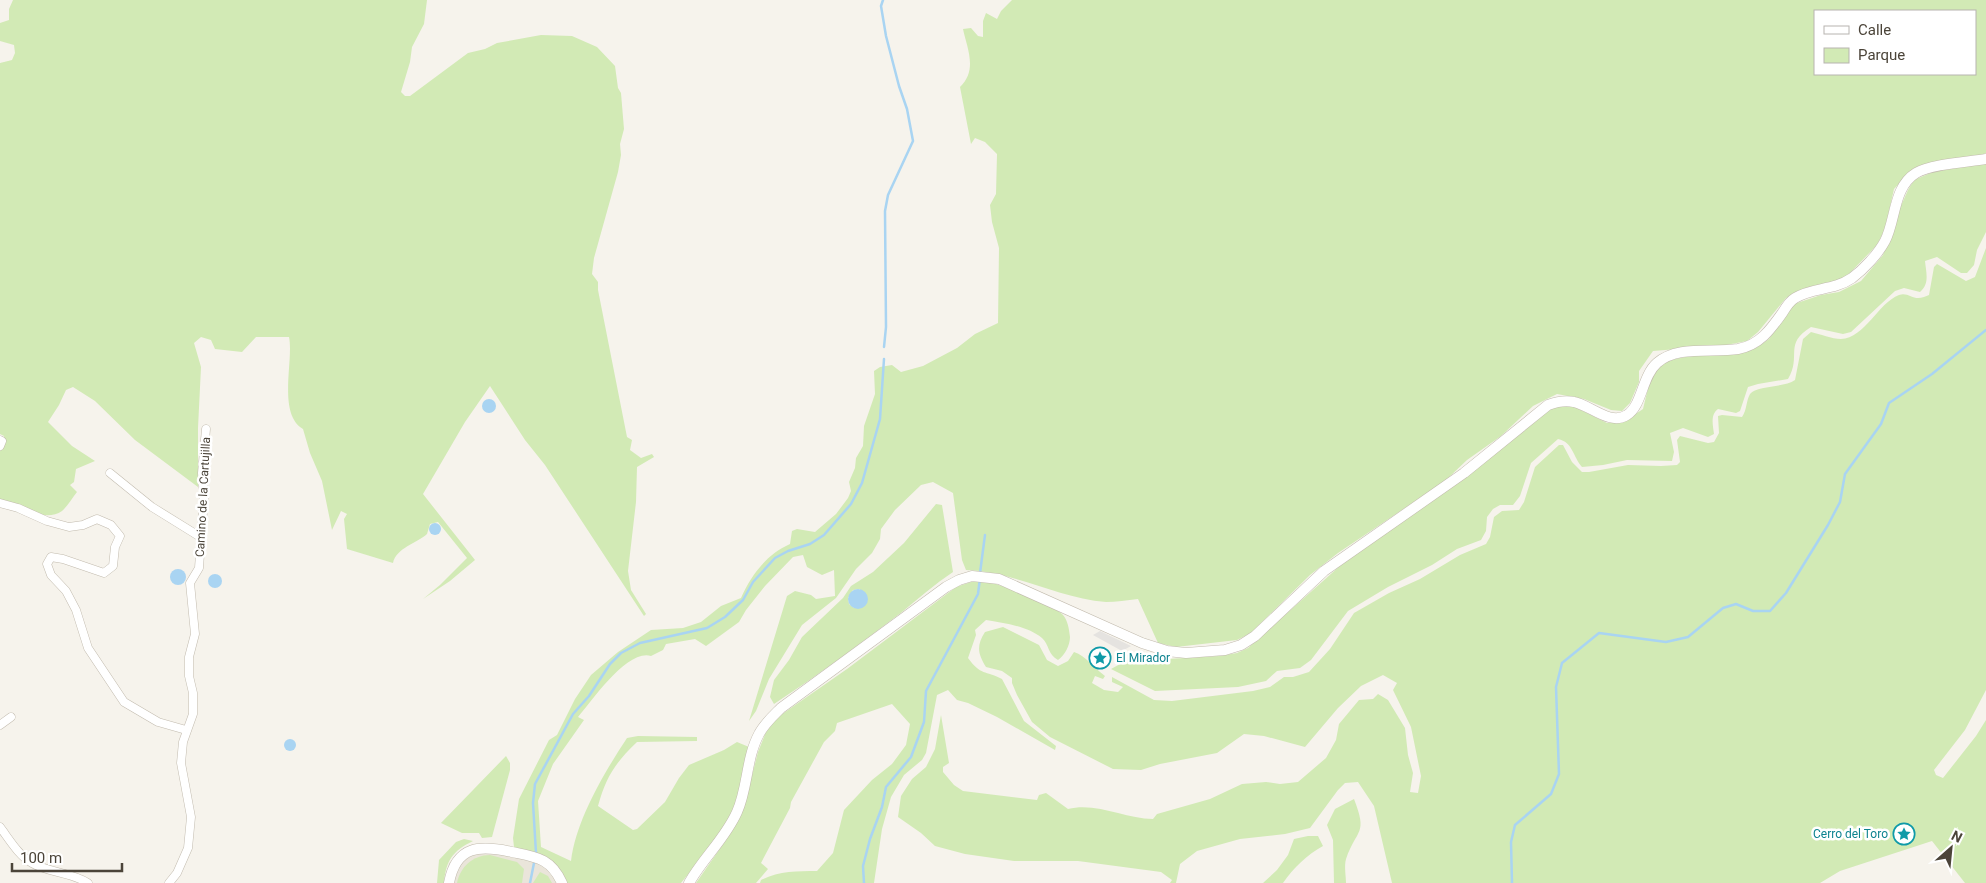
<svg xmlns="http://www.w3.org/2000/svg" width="1986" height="883" viewBox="0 0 1986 883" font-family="Roboto,sans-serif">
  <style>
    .residential { fill: #eae5da }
    .green { fill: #d2eab5; fill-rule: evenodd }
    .parking { fill: #e5e3e0 }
    .water { fill: #a9d4f2 }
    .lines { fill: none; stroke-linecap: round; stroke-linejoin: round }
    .stream { stroke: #a9d4f2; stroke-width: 2.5 }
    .minor-casing { stroke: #c2bbae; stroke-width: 9 }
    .tertiary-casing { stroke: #c2bbae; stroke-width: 11 }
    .minor { stroke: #fff; stroke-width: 8 }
    .tertiary { stroke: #fff; stroke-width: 10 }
    .labels { text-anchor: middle; stroke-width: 5; stroke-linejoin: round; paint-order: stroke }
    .street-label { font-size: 12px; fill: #4b4439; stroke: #fff }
    .culture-label { font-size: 12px; fill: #0d838f; stroke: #fff; text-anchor: start }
  </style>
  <rect width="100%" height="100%" fill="#f6f3ec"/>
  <!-- residential -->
  <path class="residential" d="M473 844H486L533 854 543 859 558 883H444L449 863 465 847Z"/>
  <!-- green -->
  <g class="green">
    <path d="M13 0H427L424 24 412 47 410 62 401 92 405 96H410L468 53 485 49 497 43 541 35 572 36 597 47 615 66 618 88 621 93 624 129 620 144 621 155 618 172 594 258 592 274 598 282V290L627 437 632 440 630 450 641 458 652 454 654 457 637 467 636 502 628 571 631 590 646 614 644 616 545 465 525 440 490 386 465 422 423 494 475 560 450 581 423 599 440 585 467 558 438 522 430 524 427 534C417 543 396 548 393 563L347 549 344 519 347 514 341 511 332 530 322 481 310 453 303 429C277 414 294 360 289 337H256L242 352 215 349 211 340 201 337 194 343 201 367 198 428V487L135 440 95 401 73 387 66 390 59 405 48 422 72 446 95 461 76 469 74 482 70 485 77 492C72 498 68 506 62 511 45 523 16 506 0 500V451L5 443 4 436 0 434V63L12 60 15 53 14 45 0 41V23L9 20V9Z"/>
    <path d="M1012 0H1986V153L1977 157 1913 169 1894 189 1885 229 1877 245 1846 277 1827 285 1808 287 1786 298 1758 332 1747 341 1726 345 1653 351 1639 371V382L1630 403 1622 411 1611 410 1584 399 1557 394 1533 406 1501 436 1467 460 1445 481 1338 553 1310 575 1251 633 1237 640 1176 647 1158 643 1138 599C1127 600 1116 602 1106 602 1057 598 1016 572 966 570L962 560 953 493 933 482 921 485 895 510 881 529 880 539 872 553 856 569 836 598 802 625 769 679 756 711 749 721 787 596 795 591 811 595 816 599 835 596 834 570 822 575 807 567 803 555 793 557 765 586 746 610 739 622 706 646 695 639 666 644 663 650 651 656C627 649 592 701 578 717L584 720 553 764 538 801 541 847 571 861C576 820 604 773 627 738L638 736 697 737V741L637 742C615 763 606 777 598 806L633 830 637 829 665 802 679 778 689 765 724 750 737 742 749 747C744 763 743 780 738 796 728 828 703 857 681 883H565L558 867 514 847 513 838 519 799 549 740 557 735 575 699 591 675 618 652 651 630 683 628 701 622 721 606 741 598C751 575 767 554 790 544L792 531 797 529 815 532 836 514 848 498 851 491 849 482 855 468 856 458 863 446 864 426 875 394 874 371 880 367 892 365 901 372 923 366 957 348 975 334 998 323 999 248 992 222 990 205 996 194 997 154 985 142 975 138 971 144 960 87C978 70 967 48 963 29L971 28 978 36 983 37V21L986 13 997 19 1001 11ZM1815 11H1975V74H1815Z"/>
    <path d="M1986 163V232L1977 250 1974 265 1967 273H1961L1937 257 1925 261C1926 272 1930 284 1920 292L1904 288 1895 291 1851 332 1843 334 1811 327C1783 344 1802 356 1788 379L1758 384 1748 387 1740 411 1736 413 1718 409C1710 415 1713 425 1714 434L1708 437 1683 428 1670 433 1674 452 1672 461 1627 460 1603 465 1582 467C1573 457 1573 442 1558 439L1531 463 1520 496 1513 505H1500L1493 509 1487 517 1486 531 1481 540 1457 549 1432 565 1388 587 1348 611 1311 660 1300 668 1277 671 1266 681 1238 687 1155 691 1111 669 1122 663V653L1152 662 1167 659 1219 656 1237 653 1248 648 1341 565 1548 409 1564 406 1575 407 1607 423H1622L1643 409C1647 394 1649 377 1660 366 1671 354 1728 354 1746 352L1756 348 1769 339 1794 304 1821 295 1839 292 1861 281 1883 255 1900 208 1908 190 1914 180 1933 172Z"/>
    <path d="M1986 248V690L1965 730 1934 770 1936 775 1943 778 1976 736 1986 720V883H1965L1932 841 1840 871 1820 883H1392L1374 806 1358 782 1345 783 1338 790 1310 828 1285 834 1240 839 1197 851 1180 864 1176 883H1170L1172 880 1161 872 1078 861H1014L965 854 935 846 921 833 898 817 901 796 912 779 926 767 935 749 941 715 949 763 943 767V772L954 785 963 791 1037 800 1039 795 1046 793 1068 809C1097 802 1125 819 1153 819L1157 814 1210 799 1242 784 1266 782 1280 784 1298 782 1326 758 1336 740 1339 724 1359 700 1373 699 1378 694 1388 700 1405 728 1408 755 1413 773 1410 792 1418 793 1421 776 1411 727 1393 690 1397 683 1383 675 1361 686 1338 708 1305 747 1264 736 1244 734 1217 753 1160 764 1141 770 1113 769 1050 737 1032 722 1017 695 1012 683V678L1002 671 986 667C978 654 976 646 985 632L1003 627 1039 645 1047 660 1058 666 1068 661 1074 652C1086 656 1094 668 1105 676L1103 679 1095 676 1092 683 1104 690 1118 692 1123 687 1112 682V677L1154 700 1172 701 1253 691 1270 687 1284 677H1293L1309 672 1330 649 1354 613 1389 593 1420 579 1460 555 1486 544 1490 537 1494 517 1502 511 1519 510 1524 502 1535 467 1559 445H1563L1572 462 1582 472H1589L1628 465 1661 466 1677 465 1680 462 1677 440 1680 436 1708 443 1714 442 1719 433 1718 416 1722 415 1742 417C1747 410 1746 401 1750 394 1757 385 1784 388 1795 380L1803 339 1811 332C1820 334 1832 339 1841 339 1865 338 1878 303 1899 295 1906 292 1912 298 1918 298 1922 298 1926 296 1929 295L1934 267 1937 264 1966 281 1975 277Z"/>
    <path d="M936 504 942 505 953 572C935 584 919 598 902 612 860 644 818 675 774 704L770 697 774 680 789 660 802 637 843 598 851 586 873 572 904 543ZM860 589 854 608 849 604 848 598 853 590Z"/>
    <path d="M985 581C1000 584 1054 605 1063 615 1068 621 1069 629 1070 637 1070 645 1065 655 1058 660 1048 655 1049 644 1042 638 1027 626 1004 623 986 620L975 630 976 635 968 658C981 676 985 670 1002 679L1024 721 1056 746 1055 750 997 717 968 703 957 700 948 690 937 695 926 753 922 760 904 775 891 797 882 829 874 883H760L761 880C779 871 797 871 817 871L833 853 844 810 872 780 892 764 906 745 910 724 892 704 837 723 835 731 824 742 791 802 790 808 761 863 768 869 756 883H696L726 840 747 795 758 752 766 732 778 717 847 669 956 587 971 582Z"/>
    <path d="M506 756 510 763V770L492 837 482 838 479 833H462L441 823Z"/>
    <path d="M1354 799C1368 835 1357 828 1346 859 1344 866 1346 876 1346 883H1334L1333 840 1327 825 1335 809Z"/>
    <path d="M1308 836H1318L1323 846C1307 855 1294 867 1283 883H1263L1277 870 1288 855 1294 839Z"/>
    <path d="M464 839 473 841C452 851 446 861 444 883H437L439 860 456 842Z"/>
    <path d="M490 855 517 862 524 869 522 883H457C460 867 473 855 490 855Z"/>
    <path d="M540 872 548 876 552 883H533Z"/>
  </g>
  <!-- parking -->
  <path class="parking" d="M1100 631 1131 646 1122 651 1093 635Z"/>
  <!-- water -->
  <g class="water">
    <circle cx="489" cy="406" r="7"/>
    <circle cx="435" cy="529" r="6"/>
    <circle cx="178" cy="577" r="8"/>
    <circle cx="215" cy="581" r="7"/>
    <circle cx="858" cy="599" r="10"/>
    <circle cx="290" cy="745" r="6"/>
  </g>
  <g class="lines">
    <!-- stream -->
    <g class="stream">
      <path d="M883 0 881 6 886 36 899 86 907 109 913 141 888 195 885 211 886 327 884 347"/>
      <path d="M980 573 985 535"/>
      <path d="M536 853 533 803 535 784 573 714 589 696 610 664 621 653 640 643 707 628 725 617 743 600 753 582 775 558 788 551 810 544 824 535 851 504 862 483 880 419 884 359"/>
      <path d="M530 883 534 863"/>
      <path d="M864 883 863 866 870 839 882 807 886 787 911 757 924 722 926 691 978 594 980 578"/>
      <path d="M1512 883 1511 842 1515 825 1551 794 1559 774 1556 687 1562 663 1599 633 1666 642 1688 637 1723 608 1736 604 1753 611H1770L1786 593 1828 525 1840 502 1845 474 1881 424 1889 403 1932 374 1986 330"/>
    </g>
    <!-- minor casing -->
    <g class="minor-casing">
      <g id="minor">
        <path d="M0 440 2 441 0 446"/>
        <path d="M110 473 152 507 202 538"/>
        <path d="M0 503 18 508 47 521 69 527 83 525 97 519 111 525 120 536 115 547 113 566 104 573 63 559 51 557 47 564 51 575 66 591 76 610 88 648 124 702 158 722 186 730"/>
        <path d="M0 725 11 717"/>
        <path d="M0 827C9 839 19 856 32 863 49 873 71 872 88 883"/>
        <path d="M169 883 177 873 188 848 191 817 181 763 183 742 193 714V693L189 676V657L195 634 190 583 199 568 204 497 202 473 206 429"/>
      </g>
    </g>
    <!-- tertiary casing -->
    <g class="tertiary-casing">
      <g id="tertiary">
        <path d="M449 883C456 845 480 845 512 852 536 857 551 858 562 883"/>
        <path d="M689 883C703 858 725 839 737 812 748 788 746 758 759 734 764 724 773 716 781 708L946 587 959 580 972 576 999 579 1142 643 1167 651 1186 653 1225 650 1241 645 1255 636 1324 571 1464 473 1548 405C1556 402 1565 400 1574 402 1590 405 1610 426 1627 415 1642 406 1642 376 1657 363 1677 345 1712 353 1738 349 1760 345 1771 329 1783 312 1786 307 1790 301 1795 298 1813 287 1833 291 1852 278 1864 269 1878 254 1885 241 1896 220 1893 187 1916 173 1931 164 1968 162 1986 159"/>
      </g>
    </g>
    <!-- minor -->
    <use href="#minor" class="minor"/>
    <!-- tertiary -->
    <use href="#tertiary" class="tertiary"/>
  </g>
  <!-- icons -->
  <defs>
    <g id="sight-ring" transform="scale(1.125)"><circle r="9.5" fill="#fff" stroke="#0f9aa8" stroke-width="1.5"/><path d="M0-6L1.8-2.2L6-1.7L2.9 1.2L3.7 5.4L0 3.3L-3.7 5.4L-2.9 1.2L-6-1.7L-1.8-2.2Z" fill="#0f9aa8"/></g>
  </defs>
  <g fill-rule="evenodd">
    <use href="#sight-ring" x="1100" y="658"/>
    <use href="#sight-ring" x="1904" y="834"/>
  </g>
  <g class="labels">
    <!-- street labels -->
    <g class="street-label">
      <text transform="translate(203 497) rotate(-87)" y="4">Camino de la Cartujilla</text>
    </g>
    <!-- culture labels -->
    <g class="culture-label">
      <text x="1116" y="662">El Mirador</text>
      <text x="1888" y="838" text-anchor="end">Cerro del Toro</text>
    </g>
  </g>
  <!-- legend -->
  <rect x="1814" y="10" width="162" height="65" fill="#ffffff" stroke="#b7b4b0"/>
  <rect x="1824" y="26" width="25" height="8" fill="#ffffff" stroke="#b7b4b0"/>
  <text x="1858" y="35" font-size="15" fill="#4b4439">Calle</text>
  <rect x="1824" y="48" width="25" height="15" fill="#d2eab5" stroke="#b7b4b0"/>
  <text x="1858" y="60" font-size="15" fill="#4b4439">Parque</text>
  <!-- north arrow -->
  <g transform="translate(1951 848) rotate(27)" stroke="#ffffff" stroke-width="4" paint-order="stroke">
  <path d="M0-4L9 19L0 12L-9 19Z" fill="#4b4439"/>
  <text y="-8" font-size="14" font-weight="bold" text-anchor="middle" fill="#4b4439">N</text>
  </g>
  <!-- scale -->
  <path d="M12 863v8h110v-8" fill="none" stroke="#4b4439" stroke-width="2.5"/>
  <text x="20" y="863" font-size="15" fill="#4b4439" stroke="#ffffff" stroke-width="4" paint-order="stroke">100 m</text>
</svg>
